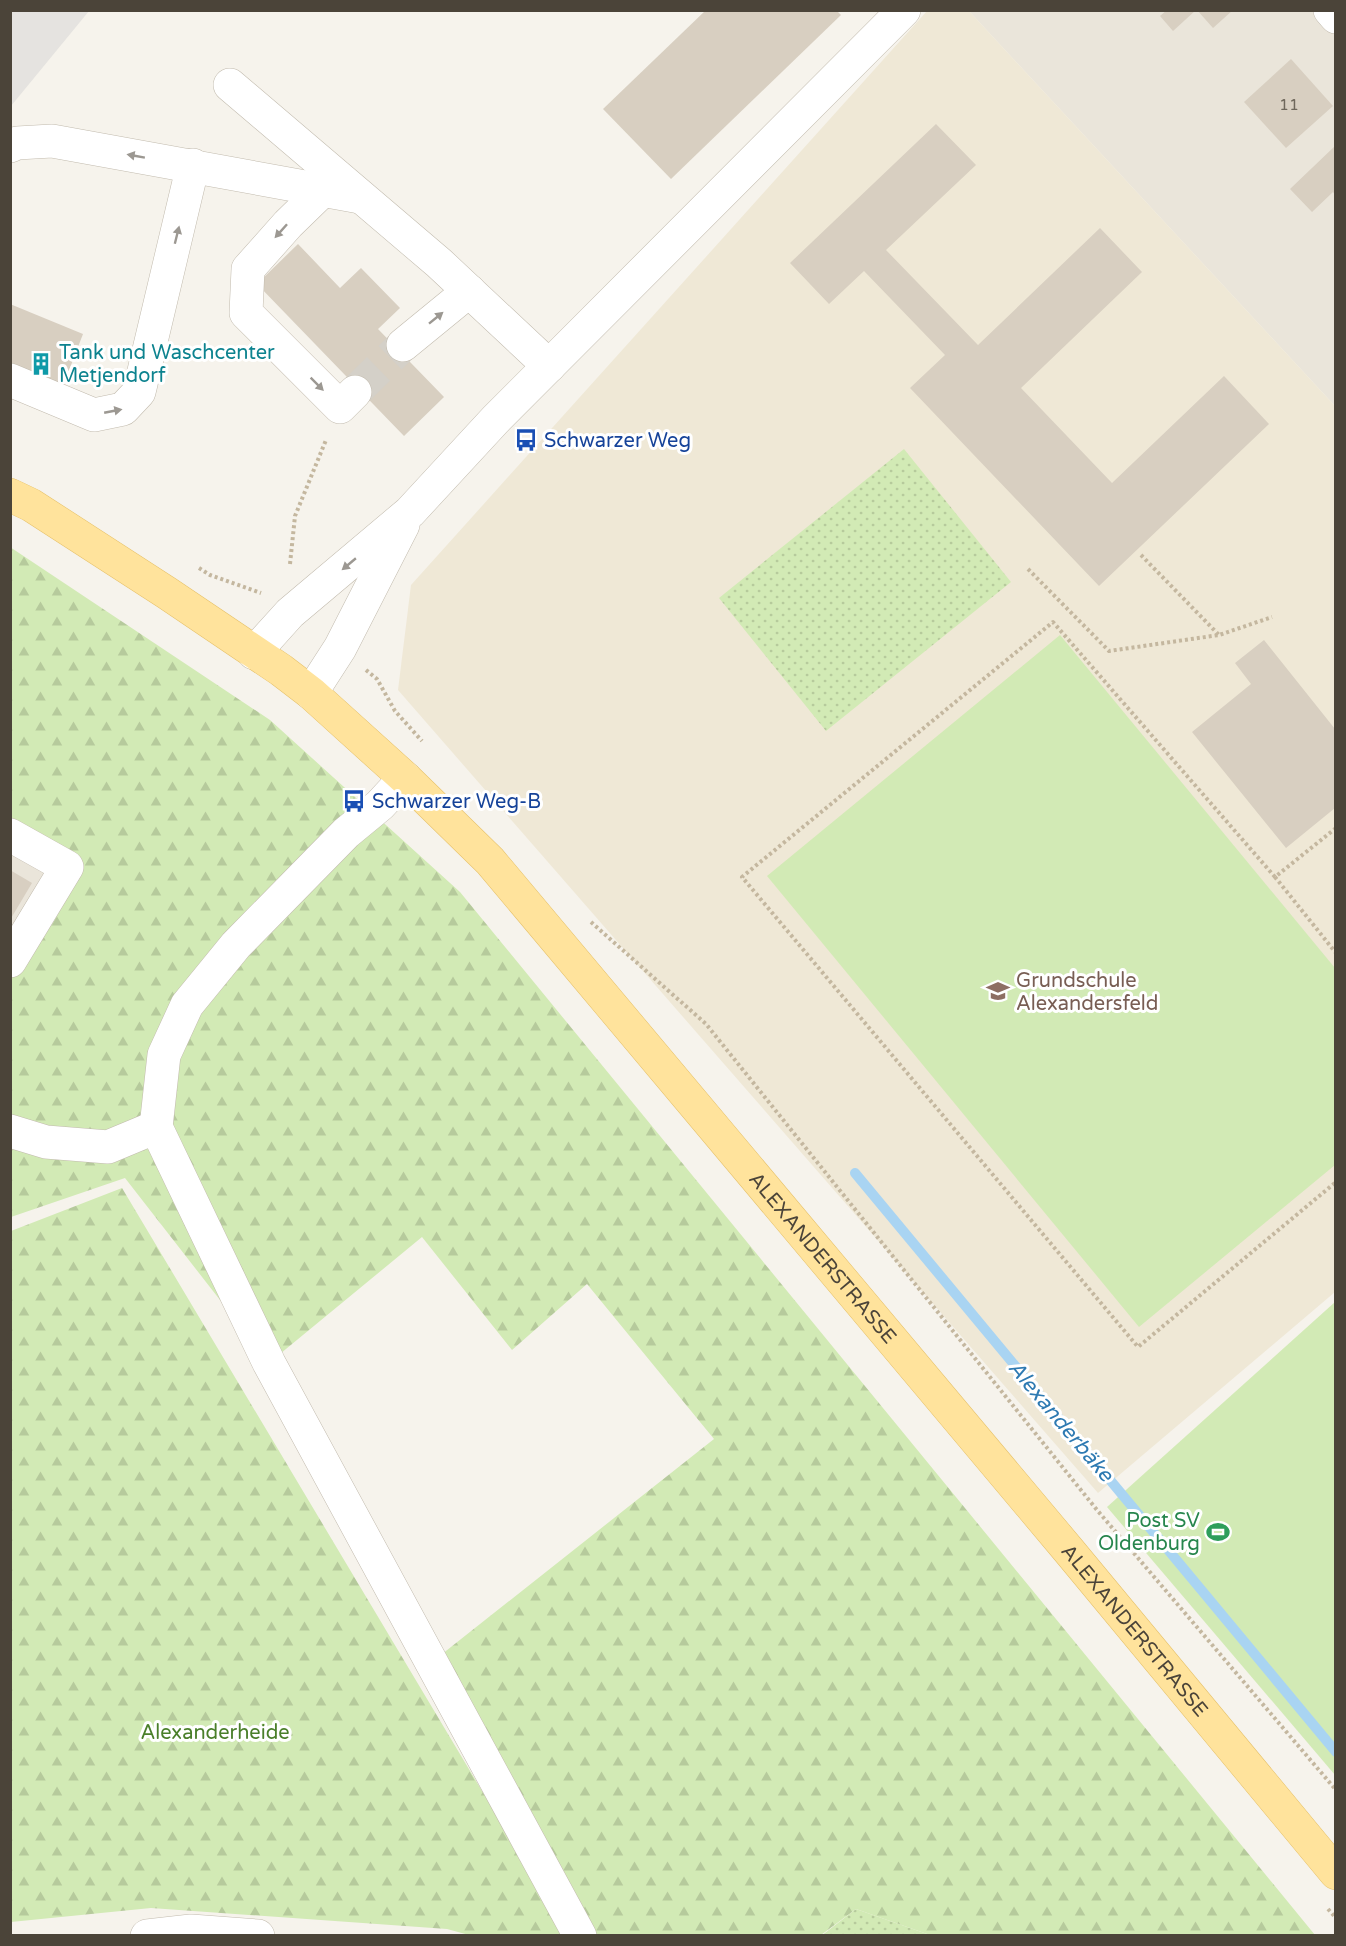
<svg xmlns="http://www.w3.org/2000/svg" width="1346" height="1946" viewBox="0 0 1346 1946" font-family="'Varela Round',sans-serif">
  <style>
    .residential { fill: #eae5da }
    .education { fill: #efe8d6 }
    .grass { fill: url(#grass-dots) }
    .forest { fill: url(#forest-firs) }
    .pitch { fill: #d2eab5 }
    .parking { fill: #e5e3e0 }
    .lines { fill: none; stroke-linecap: round; stroke-linejoin: round }
    .stream { stroke: #a9d4f2; stroke-width: 10 }
    .building { fill: #d8cfc1 }
    .minor-tunnel { stroke: #d4d0c8; stroke-width: 33; stroke-dasharray: 33 16; stroke-linecap: butt }
    .minor-casing { stroke: #c2bbae; stroke-width: 34 }
    .major-casing { stroke: #e6c16a; stroke-width: 34 }
    .path { stroke: #c4b79f; stroke-width: 4; stroke-dasharray: 3 3; stroke-linecap: butt }
    .minor { stroke: #fff; stroke-width: 33 }
    .major { stroke: #ffe39c; stroke-width: 33 }
    .oneway { fill: #9c9892 }
    .labels { text-anchor: middle; stroke-width: 6; stroke-linejoin: round; paint-order: stroke }
    .number-label { font-size: 16px; fill: #6e675b }
    .culture-label { font-size: 20px; fill: #0d838f; stroke: #fff; text-anchor: start }
    .transit-label { font-size: 20px; fill: #164399; stroke: #fff; text-anchor: start }
    .education-label { font-size: 20px; fill: #785e54; stroke: #fff; text-anchor: start }
    .street-label { font-size: 20px; fill: #4b4439; stroke: #fff }
    .leisure-label { font-size: 20px; fill: #27864d; stroke: #fff; text-anchor: end }
    .park-label { font-size: 20px; fill: #4a7f2a; stroke: #fff }
    .water-label { font-size: 21px; font-style: italic; fill: #2e7ab2; stroke: #fff }
  </style>
  <defs>
    <pattern id="grass-dots" width="8" height="8" patternUnits="userSpaceOnUse" patternTransform="scale(1.5)"><rect width="8" height="8" fill="#d2eab5"/><path d="M2 2h.1M6 6h.1" fill="none" stroke="#b6ca9c" stroke-width="1.8" stroke-linecap="round"/></pattern>
    <pattern id="forest-firs" width="22" height="20" patternUnits="userSpaceOnUse" patternTransform="scale(1.5)"><rect width="22" height="20" fill="#d2eab5"/><path d="M5 1l3.5 6h-7zM16 11l3.5 6h-7z" fill="#b6ca9c"/></pattern>
  </defs>
  <rect width="100%" height="100%" fill="#f6f3ec"/>
  <!-- residential -->
  <g class="residential">
    <path d="M969 11H1335V406Z"/>
    <path d="M11 835 67 867 11 962Z"/>
  </g>
  <!-- education -->
  <path class="education" d="M927 11H969L1335 406V1292L1098 1493 398 690 411 585Z"/>
  <!-- grass -->
  <g class="grass">
    <path d="M904 449 1011 582 826 731 719 598Z"/>
    <path d="M856 1909 930 1935 821 1936Z"/>
  </g>
  <!-- forest -->
  <g class="forest">
    <path d="M10 547 270 720 460 892 1315 1935H930L856 1909 821 1935H593L432 1662 714 1439 587 1284 512 1350 422 1237 269 1363 125 1178 11 1217V962L67 867 11 835Z"/>
    <path d="M122 1188 568 1935H469L447 1929 151 1908 11 1922V1231Z"/>
  </g>
  <!-- pitch -->
  <g class="pitch">
    <path d="M1060 635 1335 968V1165L1139 1327 767 876Z"/>
    <path d="M1335 1302V1775L1107 1507Z"/>
  </g>
  <!-- parking -->
  <path class="parking" d="M11 10 89 11 11 106 10 11Z"/>
  <g class="lines">
    <!-- stream -->
    <path class="stream" d="M855 1173 1336 1752"/>
  </g>
  <!-- building -->
  <g class="building">
    <path d="M706 10H836L841 15 671 179 603 109Z"/>
    <path d="M1167 10H1196L1173 31 1160 16Z"/>
    <path d="M1197 10H1233L1213 28Z"/>
    <path d="M1291 59 1333 106 1286 148 1244 102Z"/>
    <path d="M936 124 976 165 886 250 978 345 1100 228 1142 272 1021 388 1112 483 1224 376 1269 424 1099 586 910 388 945 355 864 271 829 304 790 263Z"/>
    <path d="M1335 146V195L1333 192 1312 212 1290 189Z"/>
    <path d="M298 244 340 288 361 268 400 308 378 329 444 397 404 436 257 284Z"/>
    <path d="M10 304 83 334 53 412 10 393Z"/>
    <path d="M1264 640 1335 729V808L1286 848 1192 732 1251 684 1235 663Z"/>
    <path d="M10 870 32 883 10 920Z"/>
  </g>
  <g class="lines">
    <!-- minor-tunnel -->
    <path class="minor-tunnel" d="M355 392 403 345"/>
    <!-- minor casing -->
    <g class="minor-casing">
      <g id="minor">
        <path d="M1330 10 1336 17"/>
        <path d="M230 85 439 263 549 366"/>
        <path d="M10 146 17 143 52 141 360 197"/>
        <path d="M323 190 288 224 248 269 246 313 340 407 355 392"/>
        <path d="M403 345 469 291"/>
        <path d="M10 380 94 415 123 409 139 392 193 165"/>
        <path d="M254 653 290 613 410 512 495 420 904 10"/>
        <path d="M311 693 340 648 403 525"/>
        <path d="M405 778 380 805 346 833 236 945 187 1005 164 1055 156 1127 269 1363 580 1936"/>
        <path d="M10 835 67 867 10 961"/>
        <path d="M10 1131 46 1142 108 1147 156 1127"/>
        <path d="M147 1936 191 1931 258 1936"/>
      </g>
    </g>
    <!-- major casing -->
    <g class="major-casing">
      <g id="major">
        <path id="s1" d="M10 495 31 505 167 593 281 670 311 693 405 778 490 861 1070 1552 1336 1873"/>
      </g>
    </g>
    <!-- path -->
    <g class="path">
      <path d="M1141 555 1219 635"/>
      <path d="M290 564 295 516 326 440"/>
      <path d="M199 568 210 575 261 593"/>
      <path d="M1028 569 1109 651 1219 635 1272 617"/>
      <path d="M366 670 377 679 395 711 422 741"/>
      <path d="M1336 828 1275 877 1336 953"/>
      <path d="M1275 877 1053 622 742 877 1138 1347 1336 1182"/>
      <path d="M591 922 706 1024 1097 1510 1336 1790"/>
      <path d="M1328 1909 1336 1918"/>
    </g>
    <!-- minor -->
    <use href="#minor" class="minor"/>
    <!-- major -->
    <use href="#major" class="major"/>
  </g>
  <!-- one-way arrows -->
  <defs><path id="oneway-solid" d="M-6-.8H1V-3.2L6.5 0L1 3.2V.8H-6Z" transform="scale(1.5)"/></defs>
  <g class="oneway">
    <use href="#oneway-solid" transform="translate(136 156) rotate(-170)"/>
    <use href="#oneway-solid" transform="translate(281 231) rotate(132)"/>
    <use href="#oneway-solid" transform="translate(177 235) rotate(-76)"/>
    <use href="#oneway-solid" transform="translate(436 318) rotate(-39)"/>
    <use href="#oneway-solid" transform="translate(317 384) rotate(45)"/>
    <use href="#oneway-solid" transform="translate(113 411) rotate(-11)"/>
    <use href="#oneway-solid" transform="translate(349 564) rotate(140)"/>
  </g>
  <!-- icons -->
  <defs>
    <g id="building-bare" transform="scale(1.8)"><path d="M-4-6H4V6H1V3H-1V6H-4ZM-2.5-4.3h1.7v1.8h-1.7ZM.8-4.3h1.7v1.8H.8ZM-2.5-1h1.7V.8h-1.7ZM.8-1h1.7V.8H.8Z" fill="#0f9aa8" stroke="#fff" stroke-width="2.5" paint-order="stroke"/></g>
    <g id="bus-bare" transform="scale(1.8)"><path d="M-5-6H5V4H4V6H2V4H-2V6H-4V4H-5ZM-3.5-4V0h7V-4ZM-3.5 1.2v1.5H-2V1.2ZM2 1.2v1.5H3.5V1.2Z" fill="#1a4fb4" stroke="#fff" stroke-width="2.5" paint-order="stroke"/></g>
    <g id="school-bare" transform="scale(1.8)"><path d="M0-5L7-2L0 1L-7-2ZM-4 1L0 2.5L4 1V4Q0 6-4 4Z" fill="#8d6e63" stroke="#fff" stroke-width="2.5" paint-order="stroke"/></g>
    <g id="stadium-bare" transform="scale(1.8)"><path d="M0-5a6.5 5 0 1 0 0 10a6.5 5 0 1 0 0-10ZM-3.5-1.8h7v3.6h-7Z" fill="#2e9e5b" stroke="#fff" stroke-width="2.5" paint-order="stroke"/></g>
  </defs>
  <g fill-rule="evenodd">
    <use href="#building-bare" x="41" y="364"/>
    <use href="#bus-bare" x="526" y="440"/>
    <use href="#bus-bare" x="354" y="801"/>
    <use href="#school-bare" x="998" y="991"/>
    <use href="#stadium-bare" x="1218" y="1532"/>
  </g>
  <g class="labels">
    <!-- number labels -->
    <g class="number-label">
      <text x="1289" y="110">11</text>
    </g>
    <!-- culture labels -->
    <g class="culture-label">
      <text x="59" y="359">Tank und Waschcenter<tspan x="59" dy="23">Metjendorf</tspan></text>
    </g>
    <!-- transit labels -->
    <g class="transit-label">
      <text x="544" y="447">Schwarzer Weg</text>
      <text x="372" y="808">Schwarzer Weg-B</text>
    </g>
    <!-- education labels -->
    <g class="education-label">
      <text x="1016" y="987">Grundschule<tspan x="1016" dy="23">Alexandersfeld</tspan></text>
    </g>
    <!-- street labels -->
    <g class="street-label">
      <text dy="7" stroke="none"><textPath href="#s1" startOffset="1124">ALEXANDERSTRASSE</textPath></text>
      <text dy="7" stroke="none"><textPath href="#s1" startOffset="1610">ALEXANDERSTRASSE</textPath></text>
    </g>
    <!-- leisure labels -->
    <g class="leisure-label">
      <text x="1200" y="1527">Post SV<tspan x="1200" dy="23">Oldenburg</tspan></text>
    </g>
    <!-- park labels -->
    <g class="park-label">
      <text x="215" y="1739">Alexanderheide</text>
    </g>
    <!-- water labels -->
    <g class="water-label">
      <text transform="translate(1061 1421) rotate(50)" y="7">Alexanderbäke</text>
    </g>
  </g>
  <!-- border -->
  <rect width="1346" height="1946" fill="none" stroke="#4b4439" stroke-width="24"/>
</svg>
